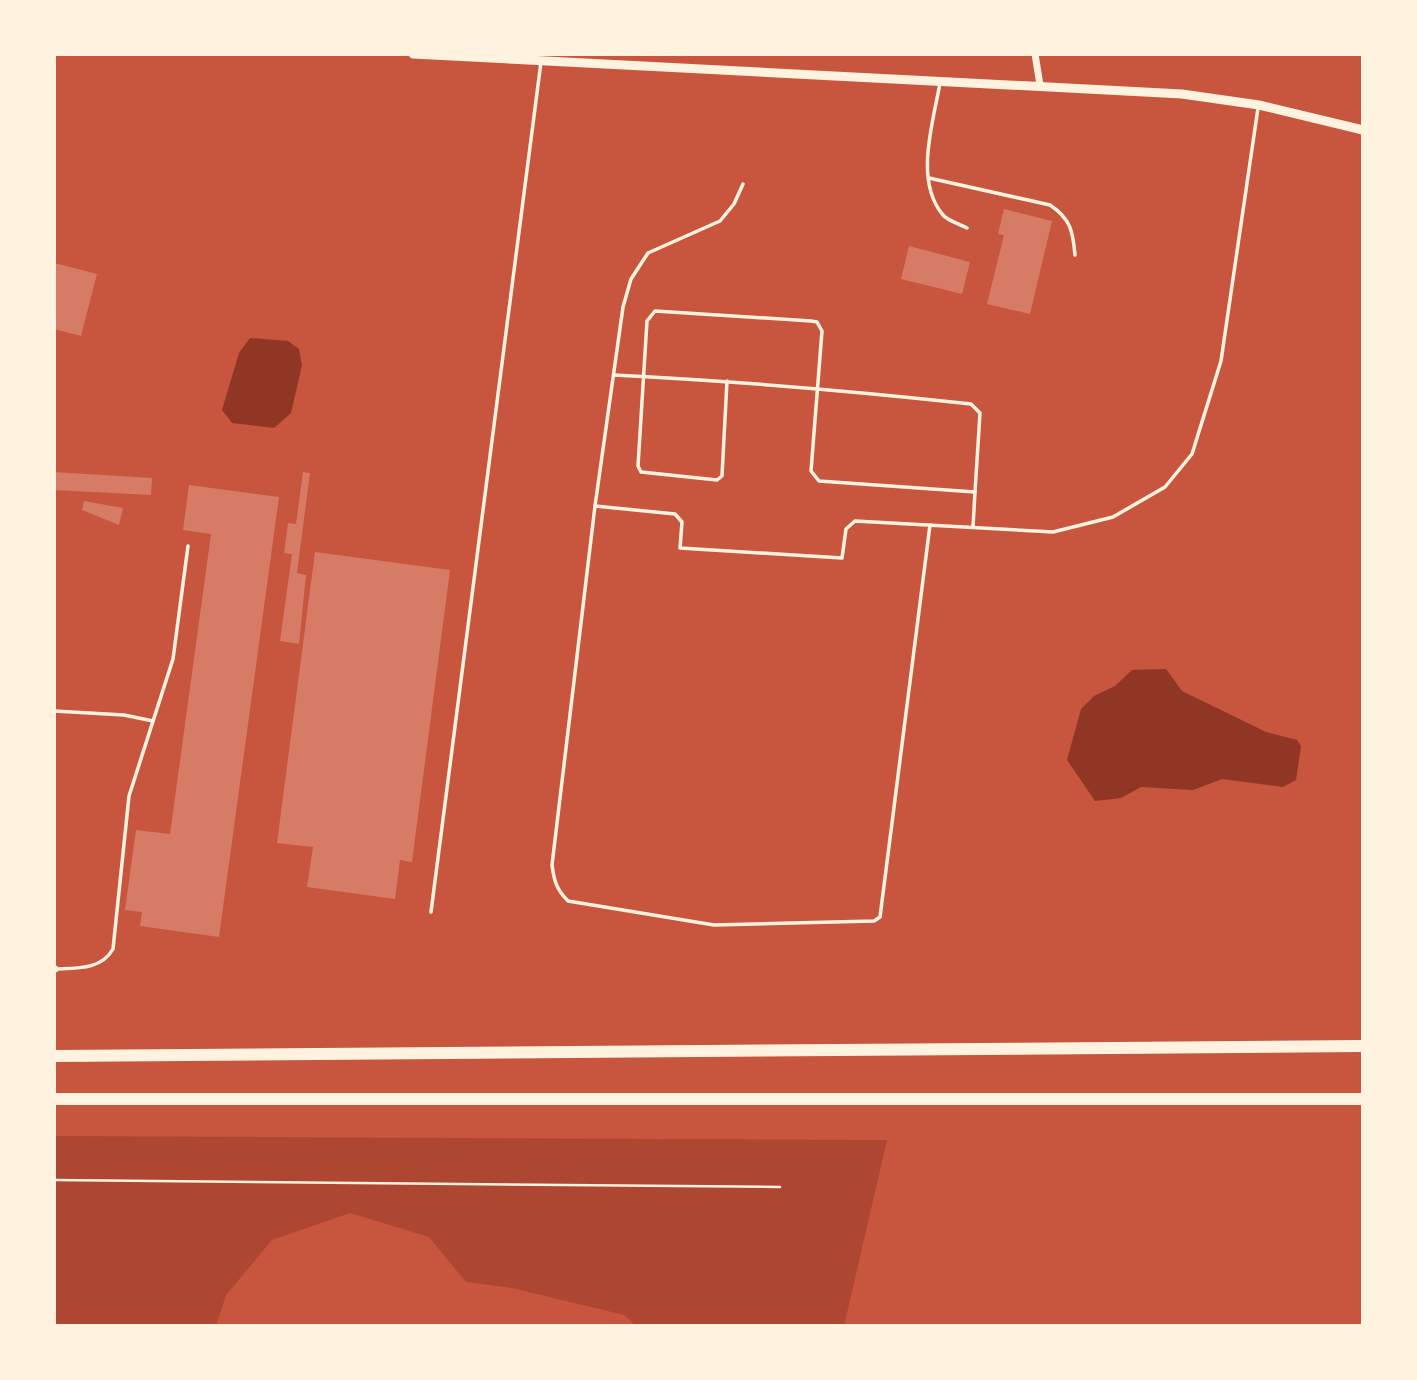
<svg xmlns="http://www.w3.org/2000/svg" width="1417" height="1380" viewBox="0 0 1417 1380" font-family="'Fira Sans',sans-serif">
  <style>
    .green { fill: #ae4732 }
    .water { fill: #8f3625 }
    .building { fill: #d67c66 }
    .lines { fill: none; stroke-linecap: round; stroke-linejoin: round }
    .path { stroke: #fff3e0; stroke-width: 2.5 }
    .service { stroke: #fff3e0; stroke-width: 3.5 }
    .minor { stroke: #fff3e0; stroke-width: 7 }
    .tertiary { stroke: #fff3e0; stroke-width: 9 }
    .motorway { stroke: #fff3e0; stroke-width: 12 }
  </style>
  <rect width="100%" height="100%" fill="#c8553d"/>
  <!-- green -->
  <path class="green" d="M54 1136 887 1140 844 1326H636L624 1315 512 1288 466 1282 429 1237 350 1213 272 1240 226 1295 216 1326H54Z"/>
  <!-- water -->
  <g class="water">
    <path d="M250 338 288 341 299 349 302 365 291 413 274 428 232 423 222 410 239 353Z"/>
    <path d="M1166 669 1182 691 1266 732 1297 740 1301 746 1296 780 1283 787 1222 779 1193 790 1141 787 1121 798 1095 801 1067 760 1081 709 1094 696 1115 686 1132 670Z"/>
  </g>
  <!-- building -->
  <g class="building">
    <path d="M1004 209 1052 221 1030 314 987 304 1004 235 998 234Z"/>
    <path d="M909 246 970 262 962 294 901 279Z"/>
    <path d="M54 263 97 274 81 336 54 329Z"/>
    <path d="M54 472 152 478 151 495 54 490Z"/>
    <path d="M303 472 310 473 297 573 306 575 299 644 280 641 292 554 284 553 288 523 296 524Z"/>
    <path d="M189 485 279 497 219 937 140 926 142 912 125 910 136 830 170 834 211 534 183 530Z"/>
    <path d="M84 501 123 508 119 525 82 510Z"/>
    <path d="M315 552 450 570 412 862 400 860 395 899 307 887 313 847 277 843Z"/>
  </g>
  <g class="lines">
    <!-- path -->
    <path class="path" d="M54 1180 780 1187"/>
    <!-- service -->
    <g class="service">
      <path d="M940 83C933 123 914 181 943 215 948 221 960 224 967 228"/>
      <path d="M929 178 1050 205C1071 219 1073 232 1075 255"/>
      <path d="M743 184 734 204 720 221 648 253 631 279 623 307 595 506 675 514 682 522 680 548 842 558 846 529 855 521 1053 532 1113 517 1165 487 1192 454 1221 361 1258 108"/>
      <path d="M614 375C733 381 852 391 971 404L980 413 975 492 819 481 811 471 822 331 817 322 811 321 655 311 647 321 638 466 641 472 717 480 722 476 727 381"/>
      <path d="M595 506 552 865C554 880 556 889 568 901L714 925 874 921 880 917 930 525"/>
      <path d="M973 527 975 492"/>
      <path d="M54 711 124 715 153 721"/>
      <path d="M431 912 541 62"/>
      <path d="M55 969C77 968 101 970 113 949L129 796 173 659 188 546"/>
    </g>
    <!-- minor -->
    <g class="minor">
      <path d="M1035 54 1040 85"/>
      <path d="M54 969H55"/>
    </g>
    <!-- tertiary -->
    <path class="tertiary" d="M413 54 1182 94 1259 105 1363 130"/>
    <!-- motorway -->
    <g class="motorway">
      <path d="M54 1056 1363 1046"/>
      <path d="M54 1099H1363"/>
    </g>
  </g>
  <!-- border -->
  <rect width="1417" height="1380" fill="none" stroke="#fff3e0" stroke-width="112"/>
</svg>
